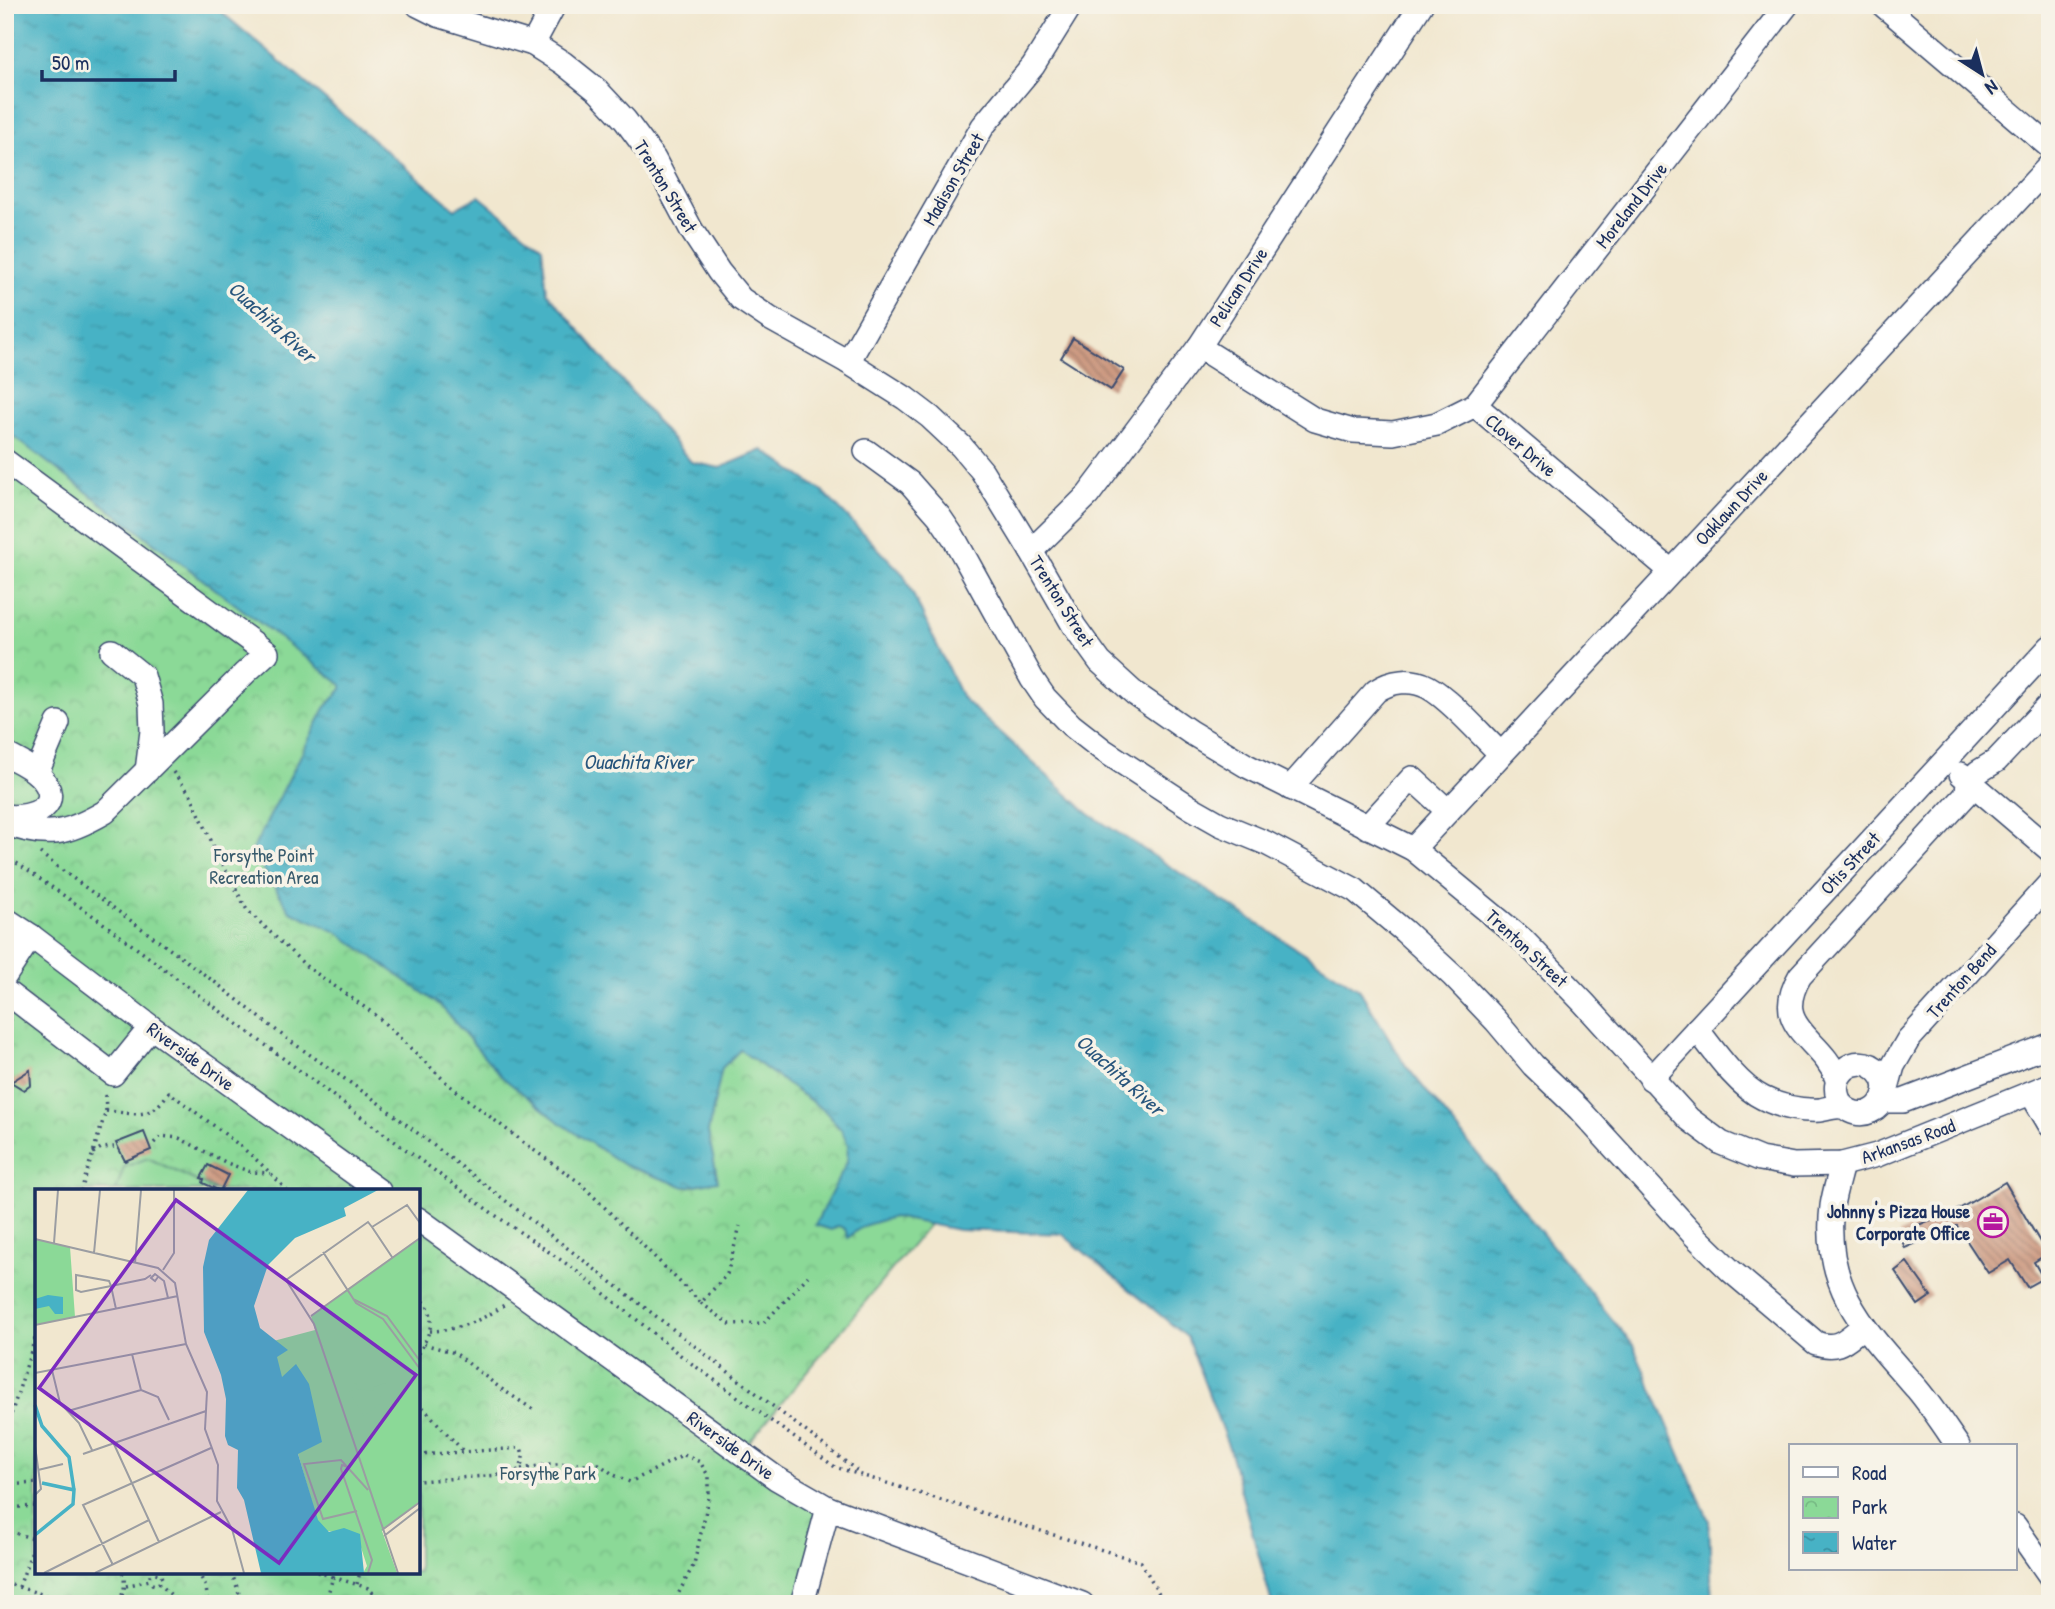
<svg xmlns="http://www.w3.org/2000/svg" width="2055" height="1609" viewBox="0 0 2055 1609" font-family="'Patrick Hand',sans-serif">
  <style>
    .park { fill: url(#park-crowns); stroke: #53847a; stroke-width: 2; fill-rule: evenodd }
    .pitch { fill: #8bd997; stroke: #53847a; stroke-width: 2 }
    .water { fill: url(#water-ripples); stroke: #317092; stroke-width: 2 }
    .building { fill: url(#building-back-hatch) }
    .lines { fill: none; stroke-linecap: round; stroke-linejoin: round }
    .minor-casing { stroke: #3b4b6f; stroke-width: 26 }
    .path { stroke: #3b4b6f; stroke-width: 3.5; stroke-dasharray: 2 5; stroke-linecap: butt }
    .minor { stroke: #fff; stroke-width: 23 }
    .labels { text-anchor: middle; stroke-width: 7; stroke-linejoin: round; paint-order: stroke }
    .street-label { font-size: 19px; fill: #1b2f5e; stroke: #f7f3e8 }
    .park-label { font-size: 19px; fill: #375a6c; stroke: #f7f3e8 }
    .poi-label { font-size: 19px; font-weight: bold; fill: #1b2f5e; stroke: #f7f3e8; text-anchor: end }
    .water-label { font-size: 21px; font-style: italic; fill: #28567d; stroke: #f7f3e8 }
    .inset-river { fill: none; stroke: #47b2c5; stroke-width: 3.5 }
    .inset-road { fill: none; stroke: #9b9da2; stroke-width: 2 }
    .view { fill: #7b2cbf; fill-opacity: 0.15; stroke: #7b2cbf; stroke-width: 3.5 }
    .inset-edge { fill: none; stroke: #1b2f5e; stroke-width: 3.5 }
  </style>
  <defs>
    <pattern id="park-crowns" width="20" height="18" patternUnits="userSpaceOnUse" patternTransform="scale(1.75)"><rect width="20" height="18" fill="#8bd997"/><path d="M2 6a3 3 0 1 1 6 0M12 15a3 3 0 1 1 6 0" fill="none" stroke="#77bb85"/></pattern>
    <pattern id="water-ripples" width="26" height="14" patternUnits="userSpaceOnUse" patternTransform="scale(1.75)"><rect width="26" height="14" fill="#47b2c5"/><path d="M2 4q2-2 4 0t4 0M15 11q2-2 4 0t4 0" fill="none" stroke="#3a91a3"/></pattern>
    <pattern id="building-back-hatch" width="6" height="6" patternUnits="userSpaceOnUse" patternTransform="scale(1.75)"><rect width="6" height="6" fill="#cd9a81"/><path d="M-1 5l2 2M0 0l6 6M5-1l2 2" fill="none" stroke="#a67e6d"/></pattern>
  </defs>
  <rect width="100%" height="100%" fill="#f7f3e8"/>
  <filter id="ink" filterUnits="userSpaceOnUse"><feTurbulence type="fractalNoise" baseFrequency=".0143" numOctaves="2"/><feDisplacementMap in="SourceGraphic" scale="14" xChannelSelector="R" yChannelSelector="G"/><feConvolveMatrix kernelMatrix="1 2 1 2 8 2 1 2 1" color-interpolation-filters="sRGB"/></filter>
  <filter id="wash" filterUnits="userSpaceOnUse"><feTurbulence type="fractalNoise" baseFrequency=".00686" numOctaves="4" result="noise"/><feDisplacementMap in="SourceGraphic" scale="28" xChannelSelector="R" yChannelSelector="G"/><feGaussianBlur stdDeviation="1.57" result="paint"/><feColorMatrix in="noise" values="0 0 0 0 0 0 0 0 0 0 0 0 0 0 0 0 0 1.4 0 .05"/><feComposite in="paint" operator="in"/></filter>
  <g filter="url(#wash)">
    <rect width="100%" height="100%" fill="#f1e7cf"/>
    <!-- park -->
    <path class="park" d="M5 426 491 789 970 1175 744 1448 828 1508 802 1604H5ZM37 1191H418V1572H37Z"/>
    <!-- pitch -->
    <path class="pitch" d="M148 1158 217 1191H116L124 1167Z"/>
    <!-- water -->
    <path class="water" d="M5 5H213L455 209 479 196 542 247 547 292 691 462 720 468 763 450 822 491 904 575 962 698 1089 814 1359 989 1406 1066 1633 1345 1709 1521 1712 1604H1272L1229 1448 1187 1337 1062 1234 958 1230 893 1217 866 1225 856 1231 848 1238 845 1229 839 1226 831 1230 815 1225 847 1162 848 1145 842 1131 826 1112 740 1050 722 1068 708 1132 718 1181 685 1187 624 1165 559 1122 502 1077 440 1005 337 932 290 911 252 851 325 708 342 689V685L5 430Z"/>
    <g id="blocks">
      <!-- building -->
      <g class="building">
        <path d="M1073 338 1124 370 1111 390 1061 358Z"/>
        <path d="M30 1070 31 1085 24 1090 11 1082Z"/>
        <path d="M144 1132 151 1150 125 1161 116 1143Z"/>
        <path d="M208 1165 228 1175 220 1191 203 1183 204 1179 201 1178Z"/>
        <path d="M2005 1182 2047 1254 2034 1262 2043 1278 2027 1287 2010 1260 1988 1273 1957 1226 1905 1248 1899 1233 1940 1216 1942 1219Z"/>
        <path d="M1907 1262 1931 1296 1918 1305 1895 1271Z"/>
      </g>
    </g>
  </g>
  <g filter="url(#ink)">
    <use href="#blocks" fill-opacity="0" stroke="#3b4b6f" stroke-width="2"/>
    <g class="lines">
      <!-- minor casing -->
      <g class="minor-casing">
        <g id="minor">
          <path d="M418 5 438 15 533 44 563 63 598 91 625 120 654 159 692 231 719 272 741 299 769 318 848 362 905 398 930 417 961 446 982 471 1031 551 1074 626 1100 662 1134 693 1190 732 1247 766 1413 849 1523 940 1584 1003 1689 1119 1721 1143 1760 1159 1794 1165 1842 1164 1877 1155 2050 1085"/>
          <path d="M1883 5 2050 147"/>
          <path d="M533 44 554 5"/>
          <path d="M1199 347 1315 420 1353 431 1393 433 1437 424 1475 405 1671 571"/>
          <path d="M848 362 983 126 1033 66 1071 5"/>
          <path d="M1475 405 1787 5"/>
          <path d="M866 451 910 483 939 516 954 538 1032 679 1045 698 1071 725 1103 750 1190 807 1220 824 1266 843 1355 890 1404 931 1453 976 1496 1021 1533 1065 1579 1109 1694 1235 1731 1271 1816 1343C1839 1351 1846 1339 1864 1326"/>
          <path d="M5 461 267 653 245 673 105 812C67 834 47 839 5 823"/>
          <path d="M1031 551 1088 495 1199 347 1421 5"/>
          <path d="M112 651 143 676 151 704 152 731 147 771"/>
          <path d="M5 754C16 760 30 766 39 775 67 804 34 820 5 816"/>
          <path d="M1978 772 1996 761 2050 704"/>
          <path d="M37 773 58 723"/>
          <path d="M1961 774 2050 850"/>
          <path d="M1290 788 1376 691C1391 681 1411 678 1428 687 1450 699 1482 736 1501 754"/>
          <path d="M1367 827 1412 778 1448 811"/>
          <path d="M1413 849 2050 165"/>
          <path d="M5 919 31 936 151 1027 379 1191"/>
          <path d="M5 976 31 936"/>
          <path d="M5 991 113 1074 151 1027"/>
          <path d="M1697 1029C1714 1051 1738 1086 1763 1098 1781 1107 1800 1111 1820 1110 1826 1109 1834 1106 1841 1107 1846 1107 1846 1109 1850 1111 1864 1118 1880 1110 1884 1096 1887 1088 1886 1079 1879 1072 1856 1048 1822 1078 1843 1107"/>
          <path d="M1651 1079 2050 647"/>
          <path d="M1837 1079C1822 1037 1769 1029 1800 976L1966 795 1969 781"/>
          <path d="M1887 1088 1893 1066 1908 1040 2050 883"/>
          <path d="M2031 1093 2050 1125"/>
          <path d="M1882 1101H1903L2050 1045"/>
          <path d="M1842 1164C1839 1177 1834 1192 1832 1206 1822 1289 1867 1332 1917 1389 1932 1407 1945 1427 1958 1446"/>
          <path d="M418 1219 776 1478 828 1508 1082 1604"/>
          <path d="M2015 1526 2050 1576"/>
          <path d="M802 1604 828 1508"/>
        </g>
      </g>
      <!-- path -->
      <g class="path">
        <path d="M173 772 191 795 218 856 247 910 306 966 377 1016 449 1085 528 1146 579 1182 701 1303 727 1274 740 1226"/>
        <path d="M40 853 59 868 216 983 286 1038 372 1098 860 1473"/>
        <path d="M5 855 95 917 348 1107 492 1213 574 1269 684 1358 835 1467 1141 1562 1161 1597 1160 1604"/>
        <path d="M5 1034 10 1019"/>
        <path d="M106 1111C137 1113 149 1122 169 1092 210 1124 253 1151 287 1191"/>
        <path d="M154 1143 161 1136 179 1138 227 1163 251 1172 270 1173"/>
        <path d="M93 1153 101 1148 114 1147"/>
        <path d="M81 1191 106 1111 105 1092"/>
        <path d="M418 1296C440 1313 430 1334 418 1354"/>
        <path d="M701 1303 730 1324 764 1323 808 1276"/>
        <path d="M430 1331C455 1331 484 1320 504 1305"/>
        <path d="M424 1344 455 1353 500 1388 534 1410"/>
        <path d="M418 1402 464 1452"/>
        <path d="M5 1434 37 1332"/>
        <path d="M418 1455 521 1448C525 1459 523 1466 514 1474L418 1481"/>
        <path d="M521 1469 550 1464H599L614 1475 630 1482 684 1455 700 1462 709 1477V1497L694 1564 673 1604"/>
        <path d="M5 1485 37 1483"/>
        <path d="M5 1508 37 1506"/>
        <path d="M5 1546 11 1532 35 1539"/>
        <path d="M198 1572 206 1587 208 1604"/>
        <path d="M231 1572 237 1587 242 1604"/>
        <path d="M317 1572 333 1577"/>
        <path d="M5 1583 74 1604"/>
        <path d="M159 1583 180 1604"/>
        <path d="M357 1584 360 1572"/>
        <path d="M126 1586 150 1580V1576L155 1573 160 1574 162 1578 159 1583 156 1585 152 1584 150 1580"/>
        <path d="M19 1587 36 1539"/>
        <path d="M89 1604 92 1596C97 1598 103 1601 108 1602 125 1604 127 1583 122 1572"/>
        <path d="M325 1604 333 1577 368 1588 385 1604"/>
      </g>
      <!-- minor -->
      <use href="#minor" class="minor"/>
    </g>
  </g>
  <!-- icons -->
  <defs>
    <g id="office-ring" transform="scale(1.575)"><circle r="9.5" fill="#f7f3e8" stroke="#b5179e" stroke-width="1.5"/><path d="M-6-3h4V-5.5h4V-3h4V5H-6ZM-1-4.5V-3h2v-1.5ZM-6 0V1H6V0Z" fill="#b5179e"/></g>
  </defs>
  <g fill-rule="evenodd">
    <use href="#office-ring" x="1993" y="1222"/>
  </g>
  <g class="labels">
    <!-- street labels -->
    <g class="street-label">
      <text transform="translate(953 179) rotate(-60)" y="7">Madison Street</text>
      <text transform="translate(666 186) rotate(59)" y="7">Trenton Street</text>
      <text transform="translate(1631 205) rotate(-52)" y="7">Moreland Drive</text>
      <text transform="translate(1238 287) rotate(-57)" y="7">Pelican Drive</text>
      <text transform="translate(1521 445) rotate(40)" y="7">Clover Drive</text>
      <text transform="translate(1731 507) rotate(-47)" y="7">Oaklawn Drive</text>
      <text transform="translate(1062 601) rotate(58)" y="7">Trenton Street</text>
      <text transform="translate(1850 863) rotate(-47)" y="7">Otis Street</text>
      <text transform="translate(1527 948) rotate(43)" y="7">Trenton Street</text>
      <text transform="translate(1961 981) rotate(-48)" y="7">Trenton Bend</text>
      <text transform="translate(191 1056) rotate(36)" y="7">Riverside Drive</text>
      <text transform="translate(1908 1141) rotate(-20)" y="7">Arkansas Road</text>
      <text transform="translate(731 1445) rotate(36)" y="7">Riverside Drive</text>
    </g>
    <!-- park labels -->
    <g class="park-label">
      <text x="264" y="862">Forsythe Point<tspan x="264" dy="22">Recreation Area</tspan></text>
      <text x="548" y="1480">Forsythe Park</text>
    </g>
    <!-- poi labels -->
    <g class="poi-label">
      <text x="1970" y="1218">Johnny's Pizza House<tspan x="1970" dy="22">Corporate Office</tspan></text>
    </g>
    <!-- water labels -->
    <g class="water-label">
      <text transform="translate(272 322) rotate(42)" y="7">Ouachita River</text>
      <text x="638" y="769">Ouachita River</text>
      <text transform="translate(1120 1075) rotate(42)" y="7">Ouachita River</text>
    </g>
  </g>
  <!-- overview -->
  <g transform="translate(35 1189)">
    <rect width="385" height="385" fill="#f1e7cf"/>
    <path d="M385 49V312L347 342 362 384H328L332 377 322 346 285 341 231 154 280 141 276 127ZM0 50 35 58 40 128 0 136Z" fill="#8bd997"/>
    <path d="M321 194 322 200 339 202 338 198 351 194V207H345L349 212 329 227 314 203 320 200 315 195Z" fill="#8bd997"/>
    <path d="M213 1H343L309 19 311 27 260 49 233 76 219 117 225 139 253 161 242 168 247 188 261 175 274 195 287 253 263 265 283 331 294 343 309 339 325 345 329 384H226L209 311 202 299 203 261 193 256 190 247 191 210 186 186 169 143 168 78 174 51ZM13 106 28 108V125H20L14 117 0 120V110Z" fill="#47b2c5"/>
    <path class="inset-river" d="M0 216 7 237 34 268 39 301M0 346 38 315 39 301 7 294"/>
    <path class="inset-road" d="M337 38 357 68M0 50 123 79 140 94 151 155 172 203 170 240 183 276 182 312 197 340 209 384M19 54 23 1M288 63 321 114 348 130 385 180M59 64 65 1M100 74 106 1M128 81 139 64V1M123 88 120 92 116 89 120 85 129 92 133 109M318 110 352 127 385 172M81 120 76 97 74 92 41 86V101L46 103 76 97 110 90 116 86M276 127 385 49M0 136 143 107M97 165 106 201 123 208 134 231M17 181 25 214 44 234 57 261M0 184 151 155M33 222 106 201M78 253 124 353M0 257 6 300 0 306M48 265 171 222M313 278 307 276 306 280 337 371 333 384M3 281 28 275M322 322 288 330 269 275 306 271 333 301M347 341 385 313M349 347 385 319M78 376 48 316 176 259M9 384 114 331M60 384 186 323M363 384 279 135 251 91 333 33 337 38 372 16 385 34"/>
    <path class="view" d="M141 11 381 186 244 374 4 199Z"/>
    <rect width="385" height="385" class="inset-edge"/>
  </g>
  <!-- margin -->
  <rect width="2055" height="1609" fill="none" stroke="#f7f3e8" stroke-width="28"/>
  <!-- legend -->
  <rect x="1789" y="1444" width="228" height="126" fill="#f7f3e8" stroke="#9fa5b1" stroke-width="2"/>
  <rect x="1803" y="1467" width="35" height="10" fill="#ffffff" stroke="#9fa5b1" stroke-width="2"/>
  <text x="1852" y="1480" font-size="21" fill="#1b2f5e">Road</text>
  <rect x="1803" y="1497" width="35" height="21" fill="url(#park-crowns)" stroke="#9fa5b1" stroke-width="2"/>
  <text x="1852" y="1514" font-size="21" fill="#1b2f5e">Park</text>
  <rect x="1803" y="1532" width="35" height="21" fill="url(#water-ripples)" stroke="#9fa5b1" stroke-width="2"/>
  <text x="1852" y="1550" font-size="21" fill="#1b2f5e">Water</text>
  <!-- north arrow -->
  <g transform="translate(1982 74) rotate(144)" stroke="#f7f3e8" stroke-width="5" paint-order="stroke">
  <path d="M0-5L12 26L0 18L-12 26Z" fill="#1b2f5e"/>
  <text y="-10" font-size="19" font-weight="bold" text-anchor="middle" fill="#1b2f5e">N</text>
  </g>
  <!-- scale -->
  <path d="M42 70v10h133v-10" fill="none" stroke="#1b2f5e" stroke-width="3.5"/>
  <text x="52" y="70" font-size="21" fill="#1b2f5e" stroke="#f7f3e8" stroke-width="5" paint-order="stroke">50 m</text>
</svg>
